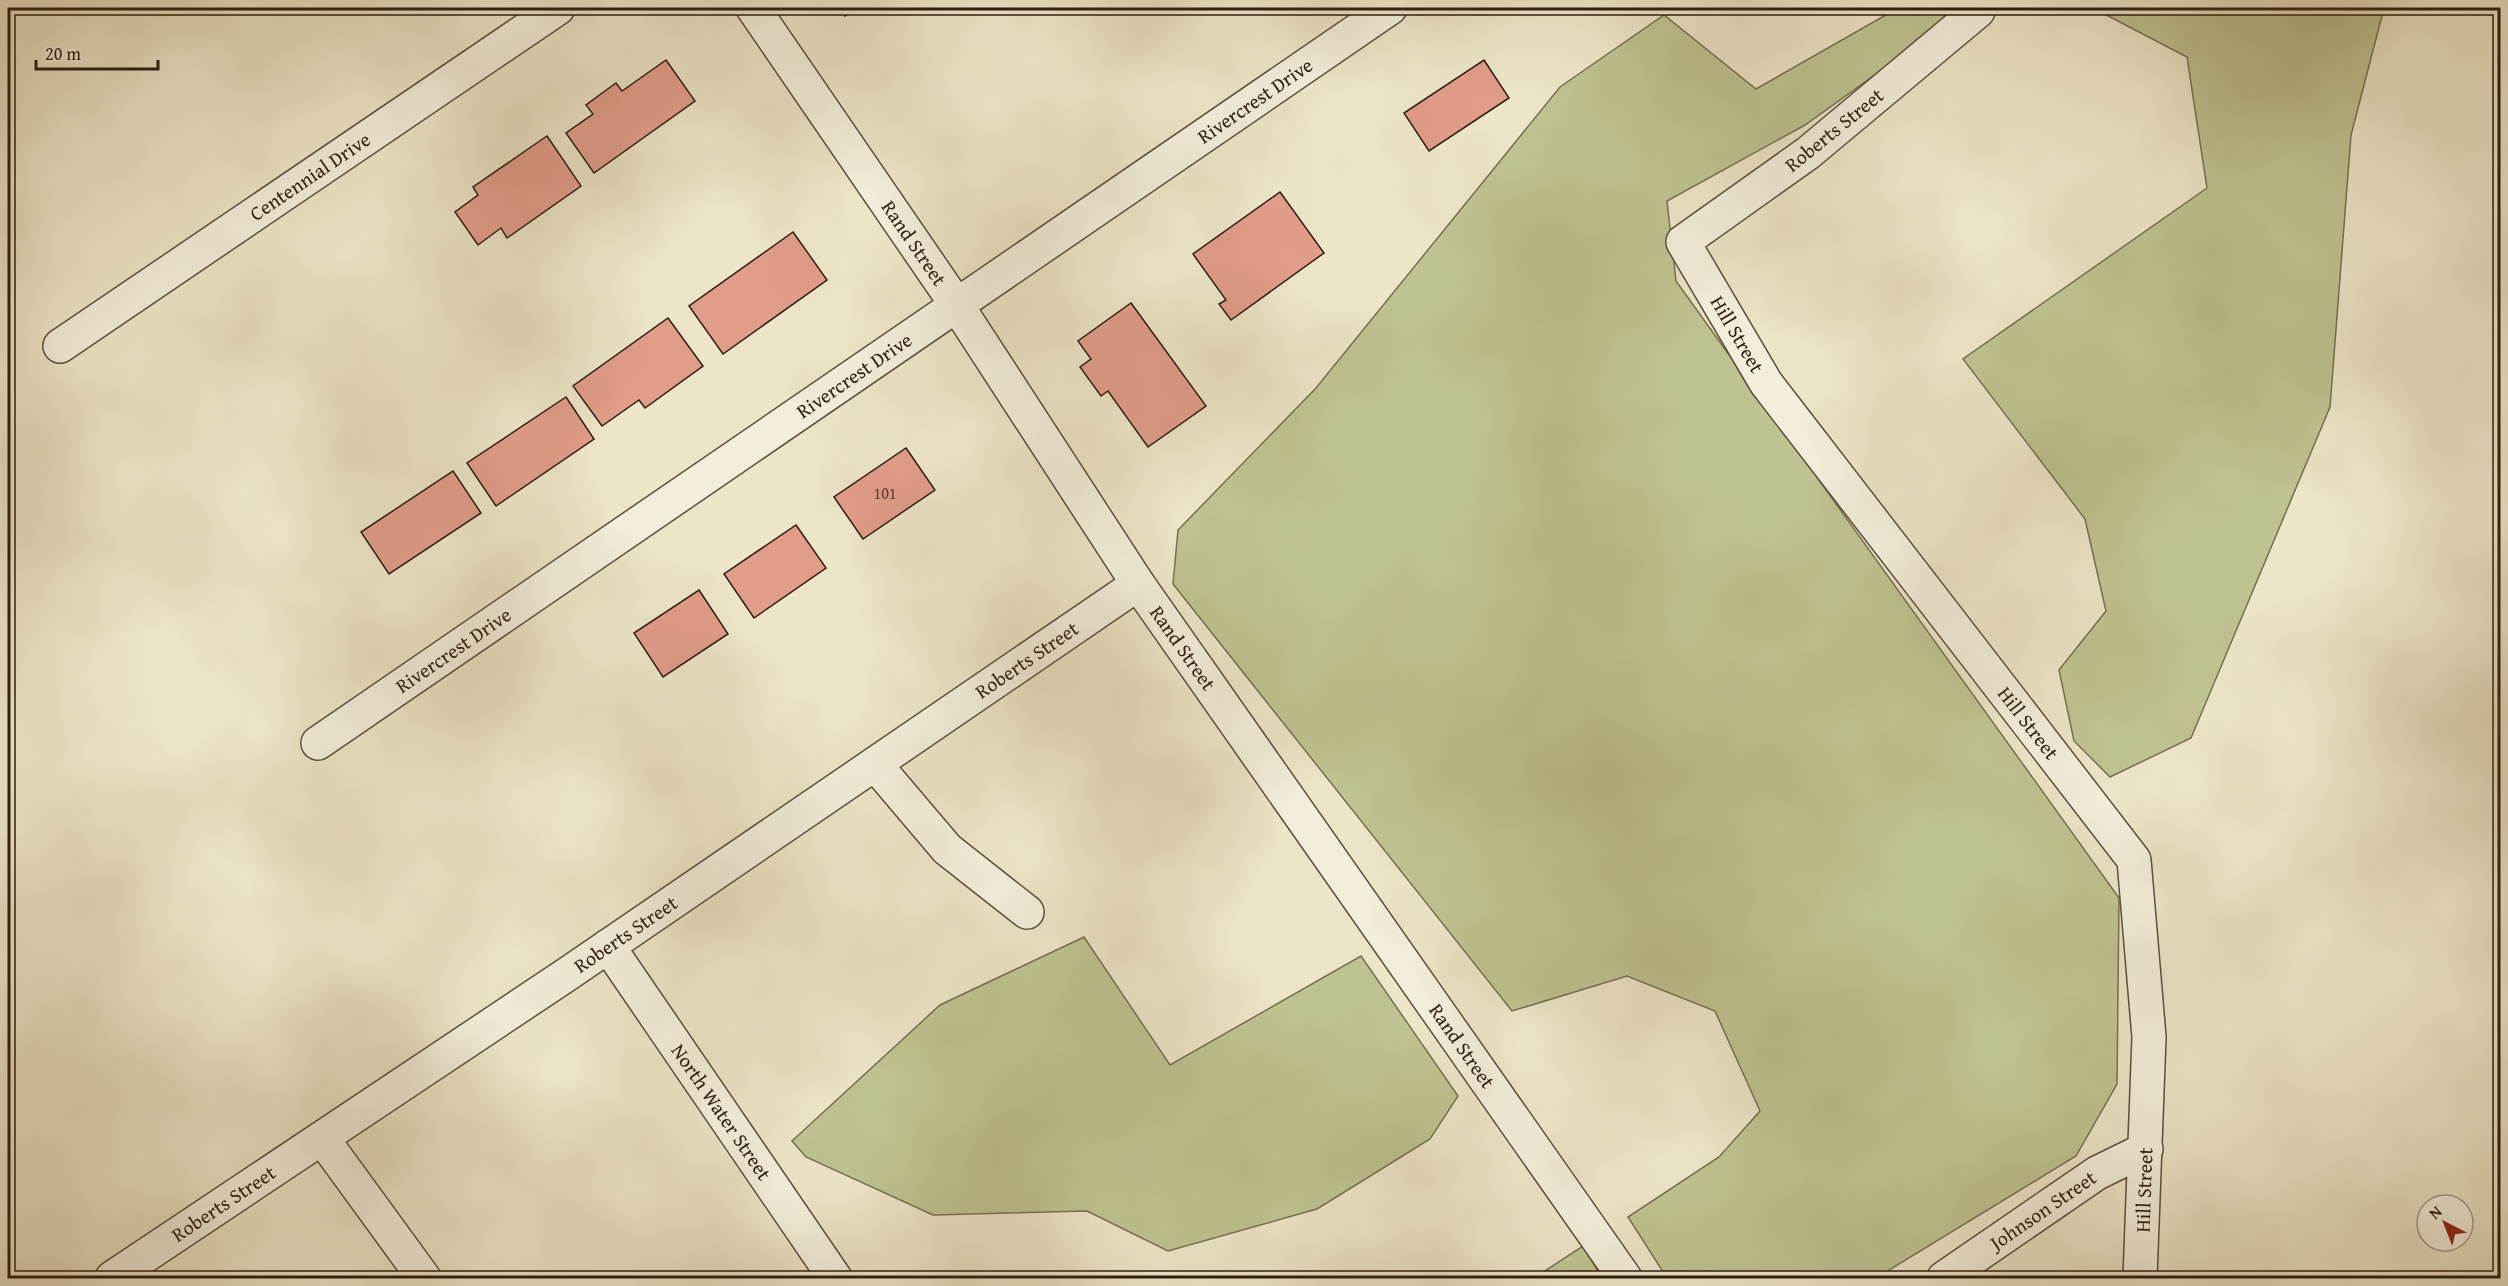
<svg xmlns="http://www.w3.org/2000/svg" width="2508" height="1286" viewBox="0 0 2508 1286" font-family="'Gentium Book Plus',serif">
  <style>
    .green { fill: #bfc291; stroke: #767052; stroke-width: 1.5 }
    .building { fill: #e19c8a; stroke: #2c1d12; stroke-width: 1.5 }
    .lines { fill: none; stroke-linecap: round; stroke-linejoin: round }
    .minor-casing { stroke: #5c4f3f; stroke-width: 36 }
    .minor { stroke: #f3eedb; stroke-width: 33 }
    .labels { text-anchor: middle; stroke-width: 6; stroke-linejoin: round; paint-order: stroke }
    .number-label { font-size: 16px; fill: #593d30 }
    .street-label { font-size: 20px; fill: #2c1d12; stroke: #f3eedb }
  </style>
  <rect width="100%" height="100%" fill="#ece5c7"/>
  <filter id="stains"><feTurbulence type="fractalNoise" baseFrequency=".00333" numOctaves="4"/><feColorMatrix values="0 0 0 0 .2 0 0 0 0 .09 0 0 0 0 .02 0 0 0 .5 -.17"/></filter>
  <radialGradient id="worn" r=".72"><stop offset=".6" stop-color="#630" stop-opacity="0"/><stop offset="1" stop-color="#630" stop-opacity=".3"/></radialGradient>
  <!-- green -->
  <g class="green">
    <path d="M1898 8H1968L1805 125 1667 201 1676 281 2119 898 2117 1084 2076 1156 1876 1278H1667L1628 1217 1719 1157 1760 1111 1715 1011 1627 976 1512 1011 1173 584 1178 530 1316 388 1560 87 1664 15 1756 89Z"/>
    <path d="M2093 8H2384L2351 135 2330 407 2191 738 2110 777 2074 741 2059 670 2106 611 2085 519 1963 359 2207 188 2187 57Z"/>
    <path d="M1084 937 1170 1065 1361 956 1458 1096 1430 1139 1317 1209 1168 1251 1087 1211 933 1215 806 1157 792 1141 940 1005Z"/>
    <path d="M1583 1246 1602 1278H1534Z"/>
  </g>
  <!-- building -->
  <g class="building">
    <path d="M839 8H856L845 16Z"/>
    <path d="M666 60 695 101 594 173 566 133 593 114 586 105 616 83 622 91Z"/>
    <path d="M1484 60 1509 98 1429 151 1404 113Z"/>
    <path d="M547 136 581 186 507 238 501 228 478 245 455 212 478 195 473 187Z"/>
    <path d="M1280 192 1324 253 1231 320 1219 304 1226 300 1193 254Z"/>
    <path d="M793 232 827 280 723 354 689 306Z"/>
    <path d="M1131 303 1206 406 1148 447 1108 391 1101 396 1080 367 1091 359 1078 341Z"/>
    <path d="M668 318 703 366 645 408 639 400 602 426 573 386Z"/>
    <path d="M566 397 594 439 496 506 467 463Z"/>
    <path d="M906 448 935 490 863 539 834 497Z"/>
    <path d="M453 471 481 513 389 574 361 532Z"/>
    <path d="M796 525 826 568 754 618 724 574Z"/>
    <path d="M699 590 728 634 663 677 634 633Z"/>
  </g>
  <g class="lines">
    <!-- minor casing -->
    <g class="minor-casing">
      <g id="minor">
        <path id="s1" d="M753 8 956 304 1138 584 1625 1278"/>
        <path id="s2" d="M1978 11 1808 153 1683 242 1766 383 2134 860 2149 1037 2140 1278"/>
        <path id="s3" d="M60 346 558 8"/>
        <path id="s4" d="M318 743 1390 8"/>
        <path d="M875 764 947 849 1027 912"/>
        <path id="s5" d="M608 946 835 1278"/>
        <path d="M322 1138 424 1278"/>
        <path id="s6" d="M112 1278 566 975 1138 584"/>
        <path id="s7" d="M1944 1278 2097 1173 2146 1149"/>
      </g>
    </g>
    <!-- minor -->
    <use href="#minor" class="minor"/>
  </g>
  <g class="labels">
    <!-- number labels -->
    <g class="number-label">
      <text x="885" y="499">101</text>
    </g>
    <!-- street labels -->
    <g class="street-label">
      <text dy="7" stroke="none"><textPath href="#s4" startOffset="1136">Rivercrest Drive</textPath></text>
      <text transform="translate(1834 130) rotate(-39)" y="7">Roberts Street</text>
      <text dy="7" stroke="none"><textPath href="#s3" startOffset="302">Centennial Drive</textPath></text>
      <text dy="7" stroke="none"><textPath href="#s1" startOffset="285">Rand Street</textPath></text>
      <text dy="7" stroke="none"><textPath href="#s2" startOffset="482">Hill Street</textPath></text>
      <text dy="7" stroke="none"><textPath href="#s4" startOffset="650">Rivercrest Drive</textPath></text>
      <text dy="7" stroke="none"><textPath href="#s1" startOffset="771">Rand Street</textPath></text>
      <text dy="7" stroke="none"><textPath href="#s4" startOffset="164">Rivercrest Drive</textPath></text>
      <text dy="7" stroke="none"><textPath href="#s6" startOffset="1104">Roberts Street</textPath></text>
      <text dy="7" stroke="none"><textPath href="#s2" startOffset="968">Hill Street</textPath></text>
      <text dy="7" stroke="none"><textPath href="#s6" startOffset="618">Roberts Street</textPath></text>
      <text dy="7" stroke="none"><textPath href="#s1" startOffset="1257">Rand Street</textPath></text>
      <text dy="7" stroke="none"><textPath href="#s5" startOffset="201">North Water Street</textPath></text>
      <text transform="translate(2144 1190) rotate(-88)" y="7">Hill Street</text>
      <text dy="7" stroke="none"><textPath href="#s6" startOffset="134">Roberts Street</textPath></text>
      <text dy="7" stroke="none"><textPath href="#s7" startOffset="120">Johnson Street</textPath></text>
    </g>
  </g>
  <!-- margin -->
  <rect width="2508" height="1286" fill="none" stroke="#ece5c7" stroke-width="30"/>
  <rect x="9" y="9" width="2490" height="1268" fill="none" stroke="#2c1d12" stroke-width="3"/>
  <rect x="15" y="15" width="2478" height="1256" fill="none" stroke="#2c1d12" stroke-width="1.5"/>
  <!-- north arrow -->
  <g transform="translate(2445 1223) rotate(318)"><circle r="28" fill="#f3eedb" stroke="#a39a8b" stroke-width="1.5"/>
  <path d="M0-4.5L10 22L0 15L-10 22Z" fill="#8f2418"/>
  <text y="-9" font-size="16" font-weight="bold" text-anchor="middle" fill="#2c1d12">N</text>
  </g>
  <!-- scale -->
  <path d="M36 60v9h122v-9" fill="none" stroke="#2c1d12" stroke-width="3"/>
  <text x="45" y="60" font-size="18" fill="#2c1d12" stroke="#f3eedb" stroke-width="4.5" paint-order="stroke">20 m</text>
  <rect width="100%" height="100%" filter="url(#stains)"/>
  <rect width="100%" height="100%" fill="url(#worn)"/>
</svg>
